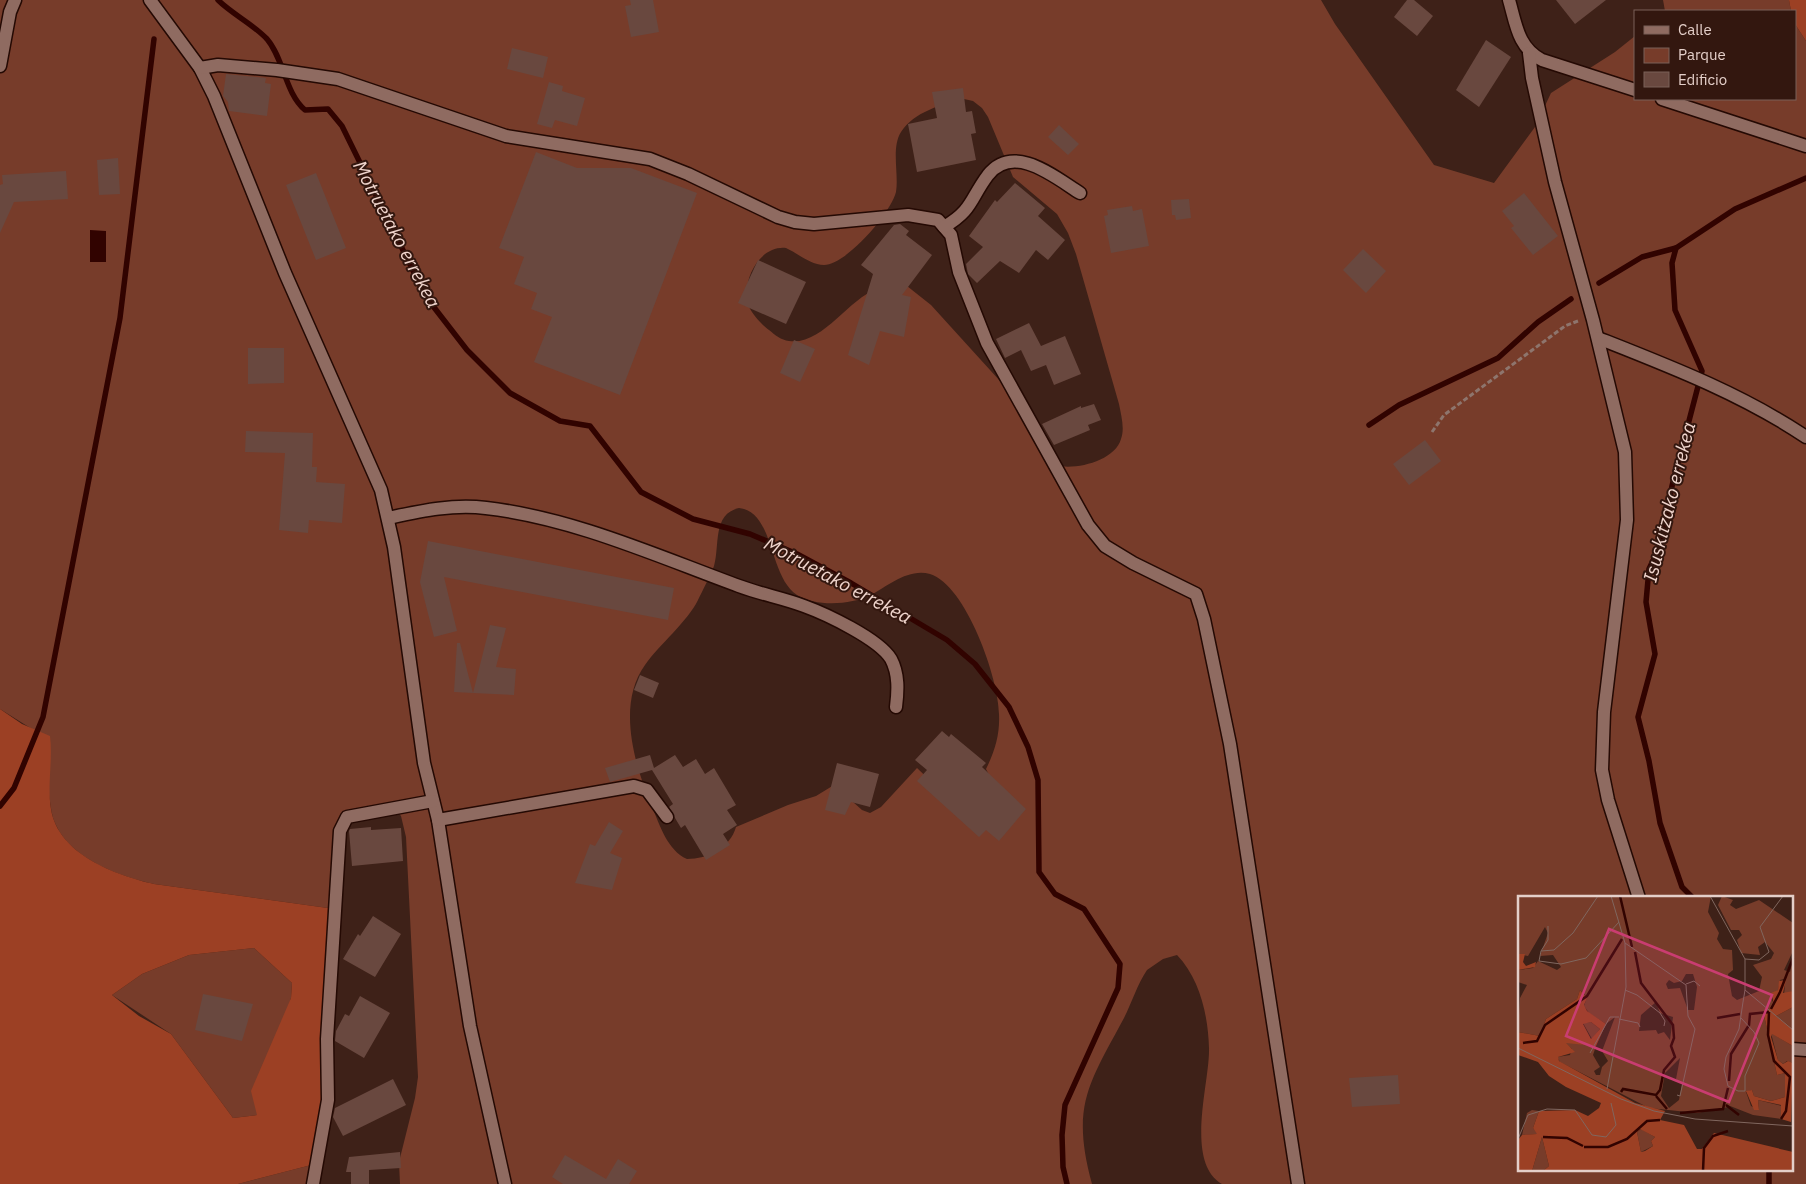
<svg xmlns="http://www.w3.org/2000/svg" width="1806" height="1184" viewBox="0 0 1806 1184" font-family="'IBM Plex Sans',sans-serif">
  <style>
    .green { fill: #773c2a; fill-rule: evenodd }
    .forest { fill: #9c4024; fill-rule: evenodd }
    .water { fill: #310300 }
    .lines { fill: none; stroke-linecap: round; stroke-linejoin: round }
    .stream { stroke: #310300; stroke-width: 5.5 }
    .building { fill: #69483f }
    .minor-casing { stroke: #240903; stroke-width: 15 }
    .path { stroke: #8e756d; stroke-width: 3; stroke-dasharray: 5 2.5; stroke-linecap: butt }
    .minor { stroke: #8f6b61; stroke-width: 12 }
    .labels { text-anchor: middle; stroke-width: 4; stroke-linejoin: round; paint-order: stroke }
    .water-label { font-size: 19px; font-style: italic; fill: #f0d5cd; stroke: #33170f }
    .inset-river { fill: none; stroke: #310300; stroke-width: 2.5 }
    .inset-road { fill: none; stroke: #80675f; stroke-width: 1 }
    .view { fill: #c93d71; fill-opacity: 0.15; stroke: #c93d71; stroke-width: 2.5 }
    .inset-edge { fill: none; stroke: #e4cfc9; stroke-width: 2.5 }
  </style>
  <rect width="100%" height="100%" fill="#3e2118"/>
  <!-- green -->
  <g class="green">
    <path d="M0 0H1321L1335 24 1434 165 1494 183 1535 127 1551 93 1615 52 1635 36V99H1795V24L1806 41V1184H1222C1184 1162 1210 1083 1209 1048 1208 1015 1200 979 1177 955L1163 959 1147 970C1137 985 1132 1002 1124 1018 1088 1085 1071 1106 1092 1184H400L399 1162 415 1098 418 1077 406 837 401 816 396 810H365L346 827 335 909 154 884C121 877 71 859 56 825 51 815 51 806 49 795 44 773 38 751 32 729L0 709ZM964 99 973 101 982 108 988 117 1013 177 1057 214 1068 233 1076 254 1119 404C1121 415 1125 428 1121 439 1115 461 1074 471 1055 465L1000 381 931 305 907 286C898 287 886 286 877 289 848 299 822 346 789 341 781 340 775 335 769 330 762 325 753 315 749 307 740 284 758 245 786 248 797 253 811 265 824 265 846 265 891 213 896 192 899 174 891 148 901 132 914 112 942 104 964 99ZM739 508C775 512 768 576 797 595 817 607 850 605 871 595 888 586 908 568 930 574 966 585 999 679 999 714 1000 734 995 751 986 769L996 789 943 793 917 768 881 807 870 813 862 810 834 785 816 796 788 805 736 827C730 848 708 859 687 859 667 850 660 825 652 807 635 766 616 705 645 665 659 645 688 621 698 600 702 592 711 574 714 566 720 546 712 514 739 508ZM1520 898H1792V1170H1520Z"/>
    <path d="M1663 0H1789L1791 11H1665Z"/>
    <path d="M254 948 292 983 291 998 257 1115 233 1118 171 1034 112 995 142 974 189 955Z"/>
    <path d="M319 1163 320 1184H238Z"/>
  </g>
  <!-- forest -->
  <g class="forest">
    <path d="M1789 0H1806V41L1795 24V11H1791Z"/>
    <path d="M0 709 22 724 50 736C53 760 47 785 51 809 58 854 115 875 154 884L335 909 322 1064 319 1163 238 1184H0ZM254 948 292 983 291 998 251 1091 257 1115 233 1118 171 1034 139 1016 112 995 142 974 189 955Z"/>
  </g>
  <!-- water -->
  <path class="water" d="M90 230 106 231V262H90Z"/>
  <g class="lines">
    <!-- stream -->
    <g class="stream">
      <path d="M218 0C232 14 253 24 267 39 284 59 285 93 305 110L328 109 342 126 426 297 467 350 510 393 560 421 590 426 641 492 693 519 750 534 797 554 851 583 947 640 975 664 1009 707 1028 747 1038 780 1039 872 1055 894 1084 909 1120 964 1118 988 1065 1105 1062 1135 1063 1167 1067 1184"/>
      <path d="M1599 283 1642 257 1676 248"/>
      <path d="M1369 425 1399 405 1498 358 1538 322 1571 299"/>
      <path d="M0 806 14 788 43 717 120 318 154 39"/>
      <path d="M1693 898 1682 887 1660 823 1649 761 1638 717 1655 654 1646 602 1649 569 1661 544 1672 486 1702 371 1675 310 1672 263 1676 248 1735 209 1806 178"/>
      <path d="M1769 1184V1170"/>
    </g>
  </g>
  <!-- building -->
  <g class="building">
    <path d="M630 0H653L659 32 631 37 625 6 631 5Z"/>
    <path d="M1407 0H1414L1433 16 1417 36 1394 17Z"/>
    <path d="M1556 0H1606L1575 24Z"/>
    <path d="M1486 40 1511 57 1479 107 1456 90Z"/>
    <path d="M512 48 548 57 543 78 507 69Z"/>
    <path d="M226 74 266 78 265 83 271 84 267 116 229 111 228 102 223 96Z"/>
    <path d="M549 82 563 86 562 91 585 98 577 126 555 120 552 128 537 124Z"/>
    <path d="M963 88 966 112 972 111 976 133 971 134 976 160 917 172 908 124 937 118 932 92Z"/>
    <path d="M1059 125 1079 144 1068 155 1048 137Z"/>
    <path d="M536 152 577 168H631L697 193 620 395 534 362 552 317 531 309 537 293 514 284 524 257 499 248Z"/>
    <path d="M118 158 120 194 99 195 97 160Z"/>
    <path d="M66 171 68 199 14 202 0 233V185L3 184 2 175Z"/>
    <path d="M316 173 346 248 316 260 286 185Z"/>
    <path d="M1015 183 1045 208 1038 216 1065 240 1048 260 1036 250 1019 273 1000 261 977 283 968 274 966 264 983 247 969 236 995 200 997 202Z"/>
    <path d="M1524 193 1558 236 1533 255 1511 228 1514 226 1502 211Z"/>
    <path d="M1189 199 1191 218 1176 220 1175 215H1172L1171 200Z"/>
    <path d="M1132 206 1133 211 1142 209 1149 246 1111 253 1104 216 1108 215 1107 210Z"/>
    <path d="M900 224 909 231 906 235 932 255 902 295 911 297 904 337 880 331 869 365 848 355 873 274 861 265 894 225Z"/>
    <path d="M1363 249 1386 271 1366 293 1343 270Z"/>
    <path d="M758 260 806 282 786 324 738 303Z"/>
    <path d="M1029 323 1041 346 1065 336 1081 374 1054 385 1046 365 1031 371 1021 350 1005 358 996 339Z"/>
    <path d="M794 340 815 349 800 382 780 373Z"/>
    <path d="M248 348H284V383L248 384Z"/>
    <path d="M1094 404 1101 420 1088 425 1090 430 1054 445 1042 424 1081 406V408Z"/>
    <path d="M246 431 313 433 312 467H317L316 482 345 484 342 523 309 520 308 533 279 530 285 453 245 452Z"/>
    <path d="M1425 440 1441 461 1409 485 1393 464Z"/>
    <path d="M428 541 674 588 668 620 444 577 457 631 434 637 420 582Z"/>
    <path d="M490 625 506 628 496 667 516 669 514 695 473 693Z"/>
    <path d="M457 643H460L473 693 454 692Z"/>
    <path d="M640 675 659 683 653 698 634 690Z"/>
    <path d="M942 731 949 737 951 734 986 763 982 767 1026 809 999 841 986 830 979 837 917 781 927 770 915 760Z"/>
    <path d="M650 755 654 768 675 755 683 767 696 759 705 774 714 768 736 805 727 810 737 825 723 834 730 845 706 860 685 825 681 828 675 818 669 807 673 804 652 770 610 782 605 768Z"/>
    <path d="M837 763 879 774 870 807 851 802 845 815 825 810Z"/>
    <path d="M609 822 623 831 610 853 622 858 612 890 575 883 590 844 595 846Z"/>
    <path d="M371 827V830L401 828 403 861 352 866 349 831 350 829Z"/>
    <path d="M373 916 401 934 375 977 343 959 358 934 360 936Z"/>
    <path d="M203 994 253 1004 242 1041 195 1030Z"/>
    <path d="M360 996 390 1013 364 1058 335 1041 336 1031 345 1014 349 1016Z"/>
    <path d="M1398 1075 1400 1104 1352 1107 1349 1078Z"/>
    <path d="M393 1079 406 1105 343 1136 333 1117 335 1108Z"/>
    <path d="M400 1152 401 1168 369 1170V1184H351V1172H346L349 1157Z"/>
    <path d="M565 1155 606 1179 618 1159 637 1171 629 1184H563L552 1177Z"/>
  </g>
  <g class="lines">
    <!-- minor casing -->
    <g class="minor-casing">
      <g id="minor">
        <path d="M150 0 200 68 214 96 285 273 381 490 394 547 424 763 438 820 470 1026 505 1184"/>
        <path d="M1509 0C1516 24 1518 48 1542 60L1635 90"/>
        <path d="M1529 53 1532 78 1555 182 1593 320 1625 452 1627 520 1604 712 1602 770 1608 800 1639 898"/>
        <path d="M0 66 10 12 15 0"/>
        <path d="M200 68 218 65 277 70 338 79 506 136 650 159 688 174 778 217 795 222 814 224 908 215 938 220 951 235 959 272 987 343 1088 525 1105 546 1133 563 1196 594 1204 619 1230 744 1298 1184"/>
        <path d="M1662 99 1806 146"/>
        <path d="M944 227C973 210 970 199 988 175 1014 142 1056 178 1080 193"/>
        <path d="M1598 338C1669 366 1742 394 1806 437"/>
        <path d="M388 518C421 511 452 504 486 508 573 518 657 556 739 586 760 594 783 598 804 606 826 614 879 639 891 659 899 674 898 691 896 707"/>
        <path d="M438 820 634 786 647 790 667 817"/>
        <path d="M1792 1049 1806 1050"/>
        <path d="M313 1184 328 1100 327 1039 340 831 347 817 433 801"/>
      </g>
    </g>
    <!-- path -->
    <path class="path" d="M1432 432 1444 415 1565 326 1578 321"/>
    <!-- minor -->
    <use href="#minor" class="minor"/>
  </g>
  <g class="labels">
    <!-- water labels -->
    <g class="water-label">
      <text transform="translate(397 234) rotate(62)" y="7">Motruetako errekea</text>
      <text transform="translate(1669 502) rotate(-76)" y="7">Isuskitzako errekea</text>
      <text transform="translate(838 580) rotate(28)" y="7">Motruetako errekea</text>
    </g>
  </g>
  <!-- overview -->
  <g transform="translate(1518 896)">
    <rect width="275" height="275" fill="#3e2118"/>
    <path d="M0 0H193L190 16 201 37 199 43 205 53 214 54 215 74 210 78 214 100 219 104 241 95 244 81 235 69 253 63 256 57 247 46 240 51 242 59 223 57 219 44 224 39 221 34H213L200 9 204 0 215 4 212 9 218 13 241 4 275 27V55L266 74 272 76 275 64V95L266 99 267 88 266 83 262 84 260 94 252 100 256 108 246 119 259 179 267 177V201L253 205 236 200 234 194 228 196 233 210 241 214 240 204 264 210 263 223 235 219 207 208 210 211 179 217 131 212 42 166 39 161 52 159 54 153 47 147H59L78 150 75 159 82 171 76 175 78 179H82L84 171 90 165 84 155 97 121 88 128 71 117 66 110 69 101 62 94 59 103 28 123 22 140 0 136 2 102 9 89 0 86V74L15 72 20 65 39 74 43 71 35 59 22 60 30 37 27 31 10 60 0 58ZM168 78H175L179 91 176 114H170L162 92 150 93 148 88 151 84 156 87 164 85ZM138 106 142 117 155 121 152 144 146 136 140 138 138 134 121 135 123 119ZM162 162 158 183 164 188 161 204 151 212 143 200 147 177ZM275 111V133L258 120ZM73 126 82 133 74 143 65 127ZM253 137 275 150V167L269 165 265 168 260 164ZM14 214 21 215 15 232 20 238 4 239 9 217ZM123 233 137 241 133 245 135 250 123 256 119 236ZM24 241 31 270 25 275H14Z" fill="#773c2a" fill-rule="evenodd"/>
    <path d="M0 58H7L5 66 8 70 18 66 17 71 0 74ZM268 84 265 97 275 95V111L258 120 275 133V150L254 138 253 141 260 164 265 168 270 165 275 167 273 226 263 223V209L240 204 241 214H236L228 195 234 194 236 200 253 205 267 201V177L259 179 246 119 256 108 253 97 260 94 261 85ZM62 94 69 102 66 109 69 115 88 128 78 150 48 147 57 156 40 161 41 165 117 207 147 215 142 224 166 229 179 253H184L196 237 275 256V275H25L31 270 24 241 14 275H0V244L4 239 19 238 15 232 21 215 57 214 70 220 81 212 83 207 48 191 31 180 20 166 0 159V136L22 140 28 123 59 103ZM73 126 82 133 73 143 65 128ZM122 233 137 241 133 245 135 250 127 255 123 256 119 236Z" fill="#9c4024" fill-rule="evenodd"/>
    <path class="inset-river" d="M102 0 114 51M253 113 262 96 275 62M251 116 250 139 256 165 272 181 268 215 263 223M199 122 222 118M5 147 19 145 27 129 69 100 104 43M211 185 213 158 231 129 232 118 251 116M103 196 105 193 138 199 142 194 146 174 157 161 153 150 156 142 155 129 123 87 117 56M138 200 149 213M208 209 221 219M162 217 205 213 210 192M25 241 49 242 65 250M66 251H90L109 243 129 225 142 224M185 275 186 252 195 240 210 235"/>
    <path class="inset-road" d="M80 0 55 37 36 54 23 55 21 65 43 68 68 62 101 26M192 0 227 63V94L275 134M107 47 168 89 170 120 177 133 162 200 159 199M23 55 30 44V30M227 63 241 64 251 56 242 31 265 0M168 88 176 85 182 90M107 94 119 99 142 117 147 125 146 130M223 122 236 136 241 147 227 180V195H220L210 190 206 173 208 161 221 133 225 106 227 94M101 123 120 127 122 131M0 152 103 203 136 215 177 223 275 230M72 157 92 121H101M89 193 108 91 107 47 93 0M0 243 10 219 29 213 57 214 74 239 88 241 98 229 93 207"/>
    <path class="view" d="M91 33 254 99 211 206 48 140Z"/>
    <rect width="275" height="275" class="inset-edge"/>
  </g>
  <!-- legend -->
  <rect x="1634" y="10" width="162" height="90" fill="#33170f" stroke="#7a6159"/>
  <rect x="1644" y="26" width="25" height="8" fill="#8f6b61" stroke="#7a6159"/>
  <text x="1678" y="35" font-size="15" fill="#e4cfc9">Calle</text>
  <rect x="1644" y="48" width="25" height="15" fill="#773c2a" stroke="#7a6159"/>
  <text x="1678" y="60" font-size="15" fill="#e4cfc9">Parque</text>
  <rect x="1644" y="72" width="25" height="15" fill="#69483f" stroke="#7a6159"/>
  <text x="1678" y="85" font-size="15" fill="#e4cfc9">Edificio</text>
</svg>
